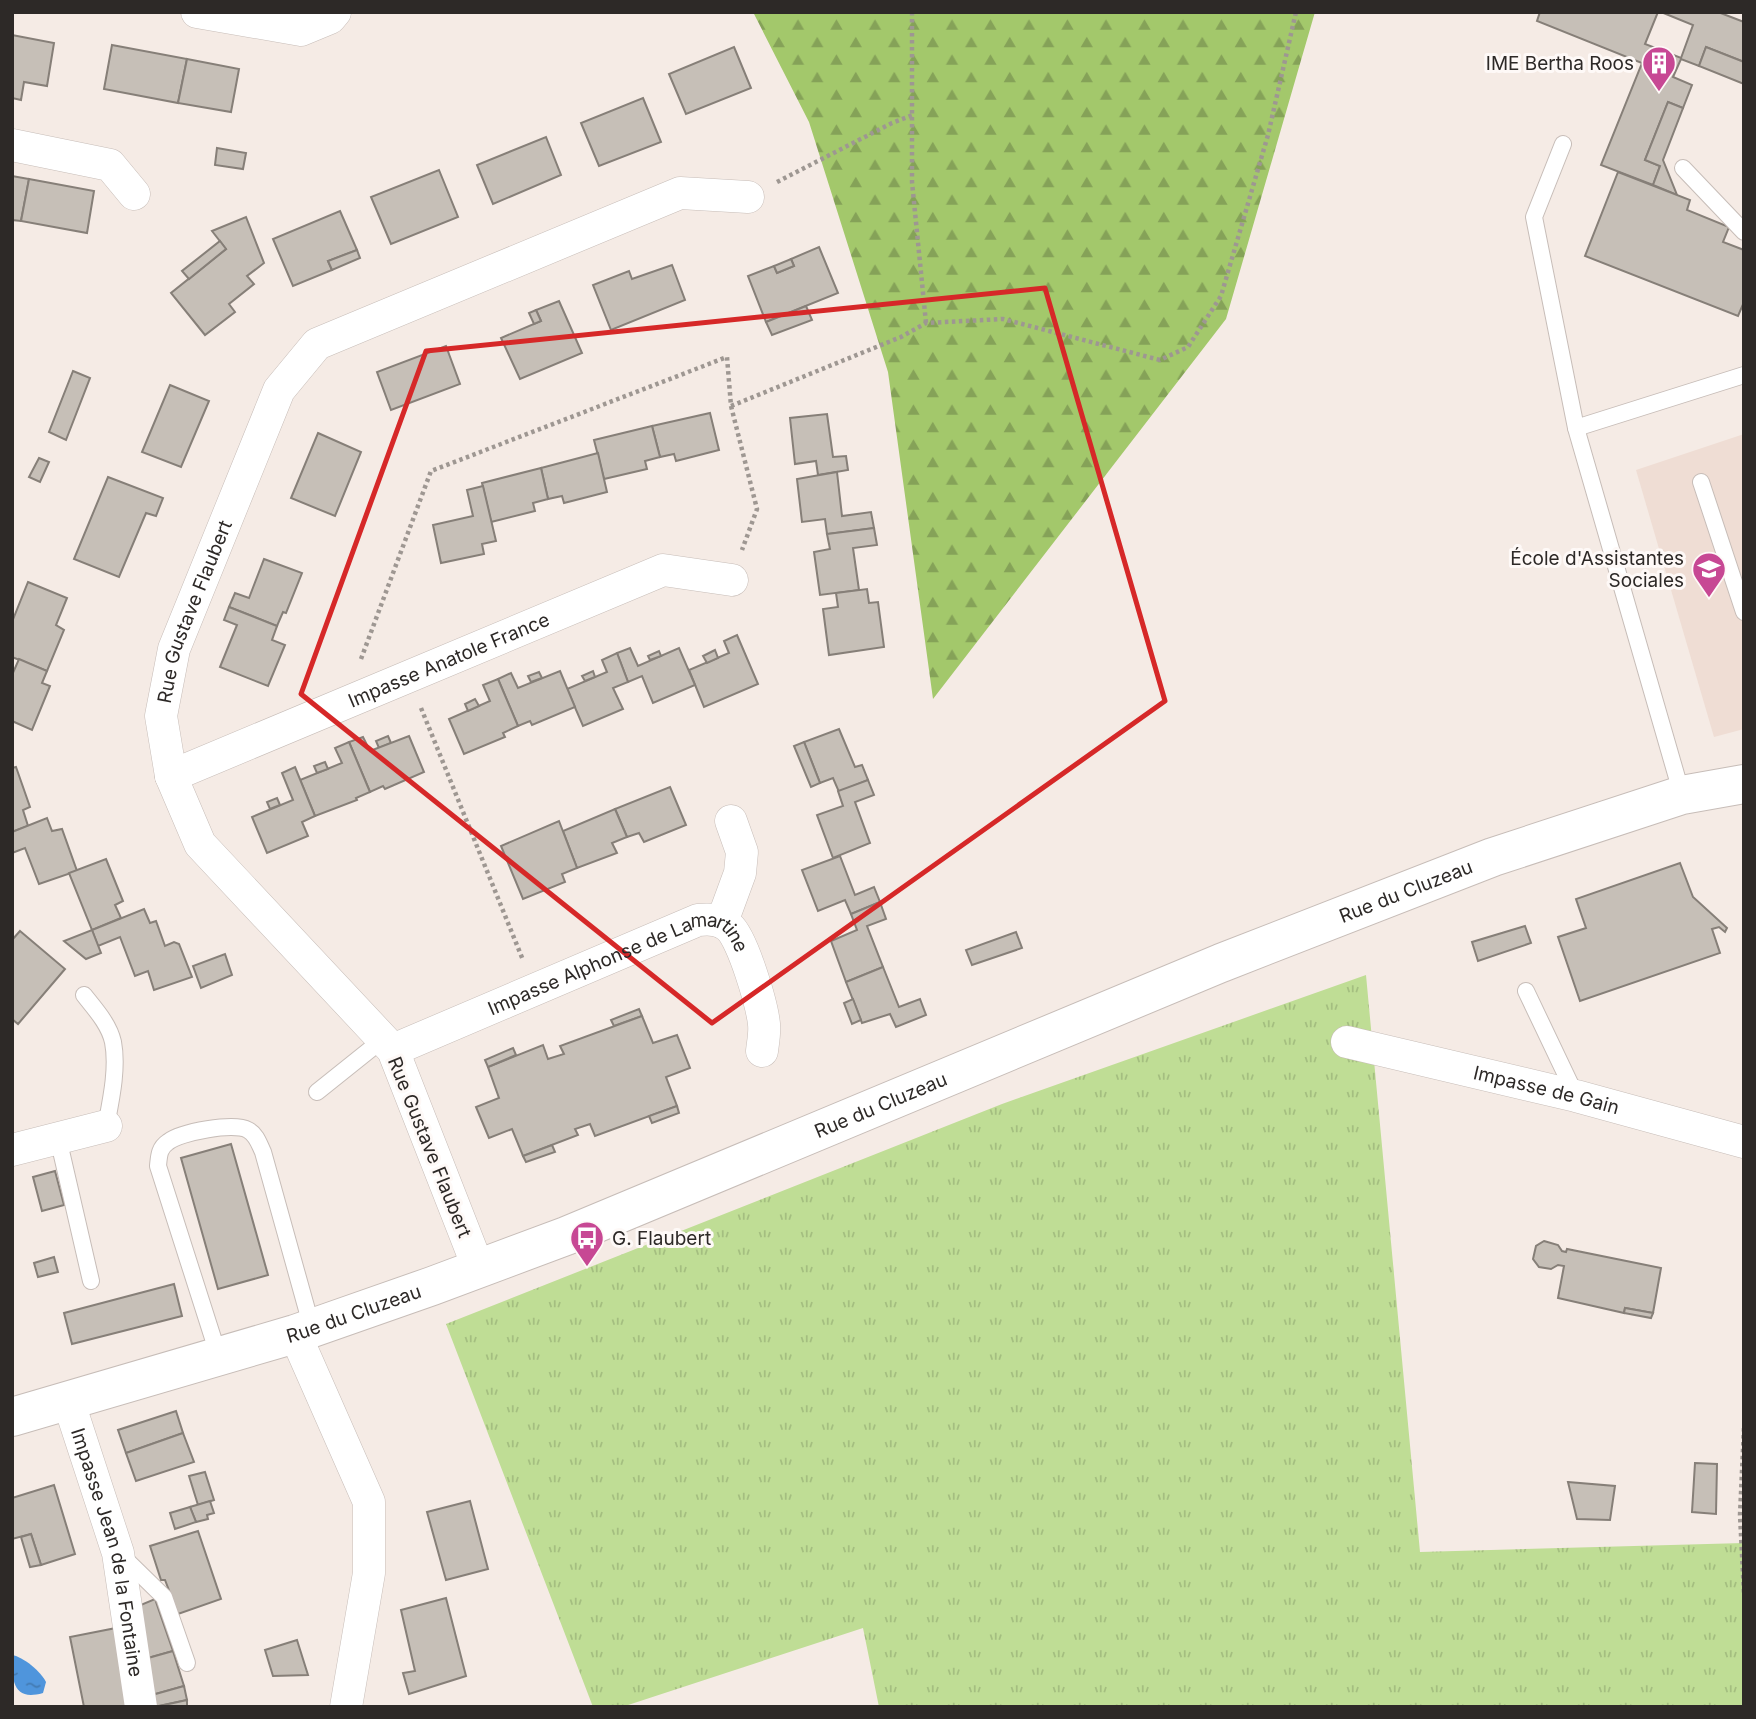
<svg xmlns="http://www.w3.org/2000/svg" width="1756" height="1719" viewBox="0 0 1756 1719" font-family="Inter,sans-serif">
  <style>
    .built { fill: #efddd4 }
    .grass { fill: url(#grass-tufts) }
    .forest { fill: url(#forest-firs) }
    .water { fill: url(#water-ripples) }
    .building { fill: #c6bfb7; stroke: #867f78; stroke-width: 2 }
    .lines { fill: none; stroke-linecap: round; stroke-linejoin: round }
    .lane-casing { stroke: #c7bdb8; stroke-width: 18 }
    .street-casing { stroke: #c7bdb8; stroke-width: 33 }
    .secondary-casing { stroke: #c7bdb8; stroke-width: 40 }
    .path { stroke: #9e9792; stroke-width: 4.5; stroke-dasharray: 3.5 3.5; stroke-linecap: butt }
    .lane { stroke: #fff; stroke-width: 16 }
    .street { stroke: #fff; stroke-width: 32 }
    .secondary { stroke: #fff; stroke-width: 38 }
    .marked { fill: none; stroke: #d62828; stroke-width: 5; stroke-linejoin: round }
    .labels { text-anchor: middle; stroke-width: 6; stroke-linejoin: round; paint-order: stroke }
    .poi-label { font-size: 19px; fill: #2d2927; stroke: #fef9f7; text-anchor: end }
    .street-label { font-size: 19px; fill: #2d2927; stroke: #fef9f7 }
  </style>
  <defs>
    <pattern id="grass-tufts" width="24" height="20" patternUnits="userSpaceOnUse" patternTransform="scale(1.75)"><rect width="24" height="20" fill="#bfdd95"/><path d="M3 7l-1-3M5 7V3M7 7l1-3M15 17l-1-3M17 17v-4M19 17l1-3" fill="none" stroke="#a4be80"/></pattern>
    <pattern id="forest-firs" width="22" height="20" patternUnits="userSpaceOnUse" patternTransform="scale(1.75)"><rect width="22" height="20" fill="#a3c86b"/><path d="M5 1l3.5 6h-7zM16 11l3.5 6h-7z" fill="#85a258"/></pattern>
    <pattern id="water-ripples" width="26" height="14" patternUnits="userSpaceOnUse" patternTransform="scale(1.75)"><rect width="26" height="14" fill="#4f95dc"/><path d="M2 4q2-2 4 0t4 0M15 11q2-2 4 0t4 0" fill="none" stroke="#427ab2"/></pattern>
  </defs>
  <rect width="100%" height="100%" fill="#f5ebe5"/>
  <!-- built -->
  <path class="built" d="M1744 434V729L1714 737 1636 470Z"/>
  <!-- grass -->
  <path class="grass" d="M1366 975 1420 1552 1744 1543V1707H879L863 1628 622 1707H593L446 1324 1002 1104Z"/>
  <!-- forest -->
  <path class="forest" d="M753 12H1315L1226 319 933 699 888 372 809 122Z"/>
  <!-- water -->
  <path class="water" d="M12 1655C24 1657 41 1672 46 1682L43 1693C12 1702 12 1679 12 1655Z"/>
  <!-- building -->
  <g class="building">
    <path d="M1540 12H1658L1645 44 1681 58 1693 25 1661 12H1718L1744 22V62L1706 47 1699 66 1681 59 1673 77 1692 85 1683 108 1668 102 1645 160 1660 166 1653 185 1601 165 1642 63 1537 21Z"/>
    <path d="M12 35 54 43 47 86 24 82 21 100 12 98Z"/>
    <path d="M112 45 187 59 178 103 104 89Z"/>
    <path d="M734 47 751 88 686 114 669 74Z"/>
    <path d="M1706 47 1744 62V84L1699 66Z"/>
    <path d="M187 59 239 69 231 112 178 103Z"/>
    <path d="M643 98 661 142 599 166 581 123Z"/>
    <path d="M1668 102 1683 108 1663 160 1677 195 1653 185 1660 166 1645 160Z"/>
    <path d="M546 137 561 175 493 204 477 165Z"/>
    <path d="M217 148 246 153 243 169 215 165Z"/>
    <path d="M439 170 458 217 391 244 371 197Z"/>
    <path d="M1618 172 1690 200 1687 210 1729 227 1723 242 1744 250V302L1738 316 1585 256Z"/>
    <path d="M12 176 29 179 21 221 12 220Z"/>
    <path d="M29 179 94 191 87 233 21 221Z"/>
    <path d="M340 211 357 250 328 261 332 270 293 286 273 239Z"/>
    <path d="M246 217 264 263 247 276 254 284 229 304 235 312 205 335 171 293 226 249 212 231Z"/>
    <path d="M220 241 226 249 189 279 182 271Z"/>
    <path d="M819 247 838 293 766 322 748 276 774 266 777 273 794 266 791 259Z"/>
    <path d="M357 250 360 258 332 270 328 261Z"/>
    <path d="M791 259 794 266 777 273 774 266Z"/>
    <path d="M672 265 685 300 611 330 593 285 629 271 632 279Z"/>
    <path d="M559 301 582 353 520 379 501 338 541 321 536 310Z"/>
    <path d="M806 306 812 320 772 335 766 322Z"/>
    <path d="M536 310 541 321 534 324 529 313Z"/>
    <path d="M446 346 460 384 391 410 377 372Z"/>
    <path d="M73 371 90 378 66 440 49 432Z"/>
    <path d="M170 385 209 401 181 467 142 452Z"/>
    <path d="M710 413 719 450 676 461 674 454 660 457 652 426Z"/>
    <path d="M827 414 833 457 846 456 848 470 818 475 816 461 795 464 790 418Z"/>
    <path d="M652 426 660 457 645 461 647 469 604 479 594 440Z"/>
    <path d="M318 433 361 452 335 516 291 498Z"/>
    <path d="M598 453 607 492 564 503 562 496 548 499 541 468Z"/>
    <path d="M39 458 49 462 40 482 29 477Z"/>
    <path d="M541 468 548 499 533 503 535 511 491 522 482 483Z"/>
    <path d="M837 472 842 516 871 512 874 528 827 534 825 519 802 522 797 479Z"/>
    <path d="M108 477 163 498 156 516 146 513 119 577 74 559Z"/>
    <path d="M483 486 496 541 482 544 484 554 441 563 433 525 473 516 467 490Z"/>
    <path d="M874 528 877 545 853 548 859 590 820 595 814 552 830 549 827 534Z"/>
    <path d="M264 559 302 573 286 613 283 612 277 626 229 607 235 593 249 598Z"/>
    <path d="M28 582 67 598 56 625 64 630 47 671 12 657V622Z"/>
    <path d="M867 589 869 603 878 602 884 647 829 655 823 609 838 607 836 593Z"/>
    <path d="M229 607 277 626 272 640 285 645 268 686 220 667 237 625 224 620Z"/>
    <path d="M737 635 758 684 704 707 689 670 729 653 724 641Z"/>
    <path d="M630 648 638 666 679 648 695 685 653 703 642 676 628 682 617 653Z"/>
    <path d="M715 650 718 658 707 663 703 656Z"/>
    <path d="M659 651 661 656 650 660 648 656Z"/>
    <path d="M617 653 628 682 613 688 623 709 583 726 567 689 607 672 602 660Z"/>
    <path d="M19 659 47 671 42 683 50 686 32 730 12 721V675Z"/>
    <path d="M560 671 575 707 532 725 530 721 518 726 498 679 511 673 518 688Z"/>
    <path d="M593 671 595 677 585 681 582 676Z"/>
    <path d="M539 672 542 678 531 682 528 676Z"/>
    <path d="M498 679 518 726 503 733 505 737 464 754 449 719 490 701 483 685Z"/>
    <path d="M475 699 479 706 468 711 465 704Z"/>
    <path d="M839 729 855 767 862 765 868 780 839 792 833 778 820 783 804 742Z"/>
    <path d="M388 736 391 743 379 748 376 741Z"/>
    <path d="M409 736 424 772 385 789 383 786 370 792 349 742 363 737 370 751Z"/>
    <path d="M349 742 370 792 356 798 357 800 315 816 300 780 342 763 335 748Z"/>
    <path d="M804 742 820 783 811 787 794 746Z"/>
    <path d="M325 762 328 769 317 773 314 766Z"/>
    <path d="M16 767 30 807 23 810 28 826 12 832V768Z"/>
    <path d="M295 767 315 816 302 822 308 836 267 853 252 817 293 800 282 773Z"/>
    <path d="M868 780 874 795 855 802 870 843 833 858 817 815 843 806 838 791Z"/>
    <path d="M670 787 686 825 644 842 639 833 627 837 615 809Z"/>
    <path d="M277 798 280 805 270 809 267 802Z"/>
    <path d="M615 809 627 837 612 843 617 853 577 868 563 831Z"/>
    <path d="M47 818 52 831 62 829 77 871 39 884 25 848 12 853V832Z"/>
    <path d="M559 821 577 868 562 874 565 882 523 899 501 846Z"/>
    <path d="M840 856 855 895 874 887 880 902 851 914 845 900 818 911 802 870Z"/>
    <path d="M106 859 123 901 115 905 121 918 92 930 69 873Z"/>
    <path d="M1680 863 1693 897 1727 928 1725 932 1719 927 1712 929 1720 953 1580 1001 1558 937 1586 928 1576 899Z"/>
    <path d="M880 902 886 919 867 926 883 967 846 982 831 941 857 930 851 914Z"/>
    <path d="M144 909 150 923 156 921 165 946 174 942 179 944 192 977 154 990 148 971 135 976 120 937 98 946 92 930Z"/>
    <path d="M1525 926 1531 943 1478 961 1472 942Z"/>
    <path d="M92 930 101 953 86 959 64 941Z"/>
    <path d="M20 931 65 969 18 1024 12 1019V940Z"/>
    <path d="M1016 932 1022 948 972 965 966 950Z"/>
    <path d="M225 954 232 975 201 988 193 966Z"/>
    <path d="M883 967 899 1007 920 999 926 1015 896 1027 890 1014 862 1023 846 982Z"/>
    <path d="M853 999 861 1020 852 1024 844 1003Z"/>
    <path d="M639 1009 642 1016 614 1026 611 1020Z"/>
    <path d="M642 1016 653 1043 677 1035 690 1068 666 1077 677 1106 595 1136 590 1124 575 1129 578 1135 523 1156 512 1129 489 1138 476 1107 499 1098 488 1067 543 1045 548 1059 564 1054 560 1046Z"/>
    <path d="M513 1048 516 1055 488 1067 485 1060Z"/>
    <path d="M677 1106 679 1113 652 1123 649 1116Z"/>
    <path d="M231 1144 268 1275 218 1289 181 1158Z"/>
    <path d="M552 1145 555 1152 526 1162 523 1156Z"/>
    <path d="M55 1171 64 1205 42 1211 33 1177Z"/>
    <path d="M1544 1241 1558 1245 1562 1251 1566 1252 1567 1249 1661 1268 1653 1313 1625 1308 1624 1313 1558 1298 1564 1266 1558 1265 1551 1269 1539 1267 1533 1259 1536 1246Z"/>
    <path d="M54 1257 58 1272 38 1277 34 1263Z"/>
    <path d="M174 1284 182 1316 72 1344 64 1313Z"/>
    <path d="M1625 1308 1653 1313 1651 1318 1624 1313Z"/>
    <path d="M176 1411 183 1433 126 1453 118 1430Z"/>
    <path d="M183 1433 194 1462 136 1481 126 1453Z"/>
    <path d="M1695 1463 1717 1464 1716 1514 1692 1512Z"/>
    <path d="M205 1472 214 1500 198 1505 189 1476Z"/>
    <path d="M1568 1482 1615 1486 1610 1520 1577 1519Z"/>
    <path d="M54 1485 75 1554 41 1565 31 1534 12 1539V1498Z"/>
    <path d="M210 1501 214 1513 207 1515 208 1519 196 1522 190 1507Z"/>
    <path d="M470 1501 488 1569 446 1580 427 1512Z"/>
    <path d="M190 1507 196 1522 175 1529 170 1513Z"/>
    <path d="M198 1531 221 1599 178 1614 165 1580H161L150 1546Z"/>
    <path d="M31 1534 41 1565 30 1567 21 1537Z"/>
    <path d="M446 1598 466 1676 409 1694 403 1673 415 1671 401 1610Z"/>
    <path d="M155 1599 173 1651 141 1660 131 1609Z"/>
    <path d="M116 1628 131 1707H84L70 1637Z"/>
    <path d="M297 1640 308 1675 273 1676 265 1650Z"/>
    <path d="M173 1651 184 1686 152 1695 141 1660Z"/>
    <path d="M184 1686 187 1700 154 1707 152 1695Z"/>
    <path d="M187 1700V1707H155Z"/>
  </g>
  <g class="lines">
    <!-- lane casing -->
    <g class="lane-casing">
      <g id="lane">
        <path d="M1563 144 1534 217 1576 428"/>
        <path d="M1683 168 1744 232"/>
        <path d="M1701 482 1744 612"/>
        <path d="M1682 795 1576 428 1744 375"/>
        <path d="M1526 991 1576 1096"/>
        <path d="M84 995C95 1009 109 1024 113 1042 118 1068 111 1100 106 1126"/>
        <path d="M317 1092 382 1040"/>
        <path d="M58 1138 91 1281"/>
        <path d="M219 1357 158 1166C159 1156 159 1148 168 1142 181 1132 234 1122 248 1130 257 1135 259 1144 263 1152L312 1328"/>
        <path d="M123 1557 164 1597 187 1663"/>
      </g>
    </g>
    <!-- street casing -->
    <g class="street-casing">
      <g id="street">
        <path d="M197 12 301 30 330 18 335 12"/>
        <path d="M12 145 110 165 134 194"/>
        <path id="s1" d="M171 776 663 570 732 580"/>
        <path d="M722 922 740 873 742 852 731 821"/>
        <path id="s2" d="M1347 1042 1576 1096 1744 1142"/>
        <path id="s3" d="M393 1050 698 920C710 919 720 919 729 927 743 939 762 1005 764 1024 765 1033 763 1042 762 1051"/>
        <path d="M12 1150 106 1126"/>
        <path id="s4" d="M478 1267 393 1050 200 844 171 776 161 716 174 649 279 390 317 344 680 193 748 197"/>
        <path d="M295 1334 369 1502V1573L346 1707"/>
        <path id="s5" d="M68 1400 118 1553 141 1707"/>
      </g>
    </g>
    <!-- secondary casing -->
    <g class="secondary-casing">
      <g id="secondary">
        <path id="s6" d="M12 1417 295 1334 432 1286 566 1236 1221 963 1493 857 1682 795 1744 784"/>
      </g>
    </g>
    <!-- path -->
    <g class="path">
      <path d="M912 12V182L926 323"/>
      <path d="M777 182 892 123 913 115"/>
      <path d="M731 406 901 337 926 323 1003 319 1160 360 1188 347 1221 296 1268 135 1296 12"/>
      <path d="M361 659 431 471 727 357 731 406 757 509 742 550"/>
      <path d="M421 708 523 960"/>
      <path d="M1744 1428 1740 1515 1744 1593"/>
    </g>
    <!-- lane -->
    <use href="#lane" class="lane"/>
    <!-- street -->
    <use href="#street" class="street"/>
    <!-- secondary -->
    <use href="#secondary" class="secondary"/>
  </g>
  <!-- marked area -->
  <path class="marked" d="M1045 288 1165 701 712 1023 301 694 426 351Z"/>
  <!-- icons -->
  <defs>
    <g id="building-pin" transform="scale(1.75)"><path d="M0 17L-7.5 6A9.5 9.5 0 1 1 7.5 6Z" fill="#c74894" stroke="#fef9f7"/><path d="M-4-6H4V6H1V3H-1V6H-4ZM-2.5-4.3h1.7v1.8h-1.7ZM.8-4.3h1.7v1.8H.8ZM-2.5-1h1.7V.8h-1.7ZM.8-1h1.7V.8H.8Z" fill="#fff"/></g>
    <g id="university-pin" transform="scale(1.75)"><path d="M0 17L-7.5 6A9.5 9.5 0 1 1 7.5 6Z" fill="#c74894" stroke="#fef9f7"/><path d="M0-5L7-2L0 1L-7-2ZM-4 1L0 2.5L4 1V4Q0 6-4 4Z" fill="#fff"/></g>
    <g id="bus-pin" transform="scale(1.75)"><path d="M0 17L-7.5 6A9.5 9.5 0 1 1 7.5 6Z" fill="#c74894" stroke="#fef9f7"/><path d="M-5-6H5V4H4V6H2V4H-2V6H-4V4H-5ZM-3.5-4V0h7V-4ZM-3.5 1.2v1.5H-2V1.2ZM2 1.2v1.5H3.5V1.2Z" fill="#fff"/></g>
  </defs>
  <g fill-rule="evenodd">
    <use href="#building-pin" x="1659" y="63"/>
    <use href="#university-pin" x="1709" y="569"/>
    <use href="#bus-pin" x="587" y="1238"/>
  </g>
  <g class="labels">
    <!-- poi labels -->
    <g class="poi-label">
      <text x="1634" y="70">IME Bertha Roos</text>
      <text x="1684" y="565">École d'Assistantes<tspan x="1684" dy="22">Sociales</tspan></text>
      <text x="612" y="1245" text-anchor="start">G. Flaubert</text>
    </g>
    <!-- street labels -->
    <g class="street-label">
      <text dy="7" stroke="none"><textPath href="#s4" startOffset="760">Rue Gustave Flaubert</textPath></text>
      <text dy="7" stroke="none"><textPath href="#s1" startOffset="301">Impasse Anatole France</textPath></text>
      <text dy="7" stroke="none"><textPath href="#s6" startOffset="1491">Rue du Cluzeau</textPath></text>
      <text dy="7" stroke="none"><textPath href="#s3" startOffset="248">Impasse Alphonse de Lamartine</textPath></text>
      <text dy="7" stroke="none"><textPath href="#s2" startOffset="205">Impasse de Gain</textPath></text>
      <text dy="7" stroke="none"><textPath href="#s6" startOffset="924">Rue du Cluzeau</textPath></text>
      <text transform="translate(430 1147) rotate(68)" y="7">Rue Gustave Flaubert</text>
      <text dy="7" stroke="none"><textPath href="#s6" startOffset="357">Rue du Cluzeau</textPath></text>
      <text dy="7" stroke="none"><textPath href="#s5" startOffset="158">Impasse Jean de la Fontaine</textPath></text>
    </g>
  </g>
  <!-- border -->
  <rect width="1756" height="1719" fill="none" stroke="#2d2927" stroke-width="28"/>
</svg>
